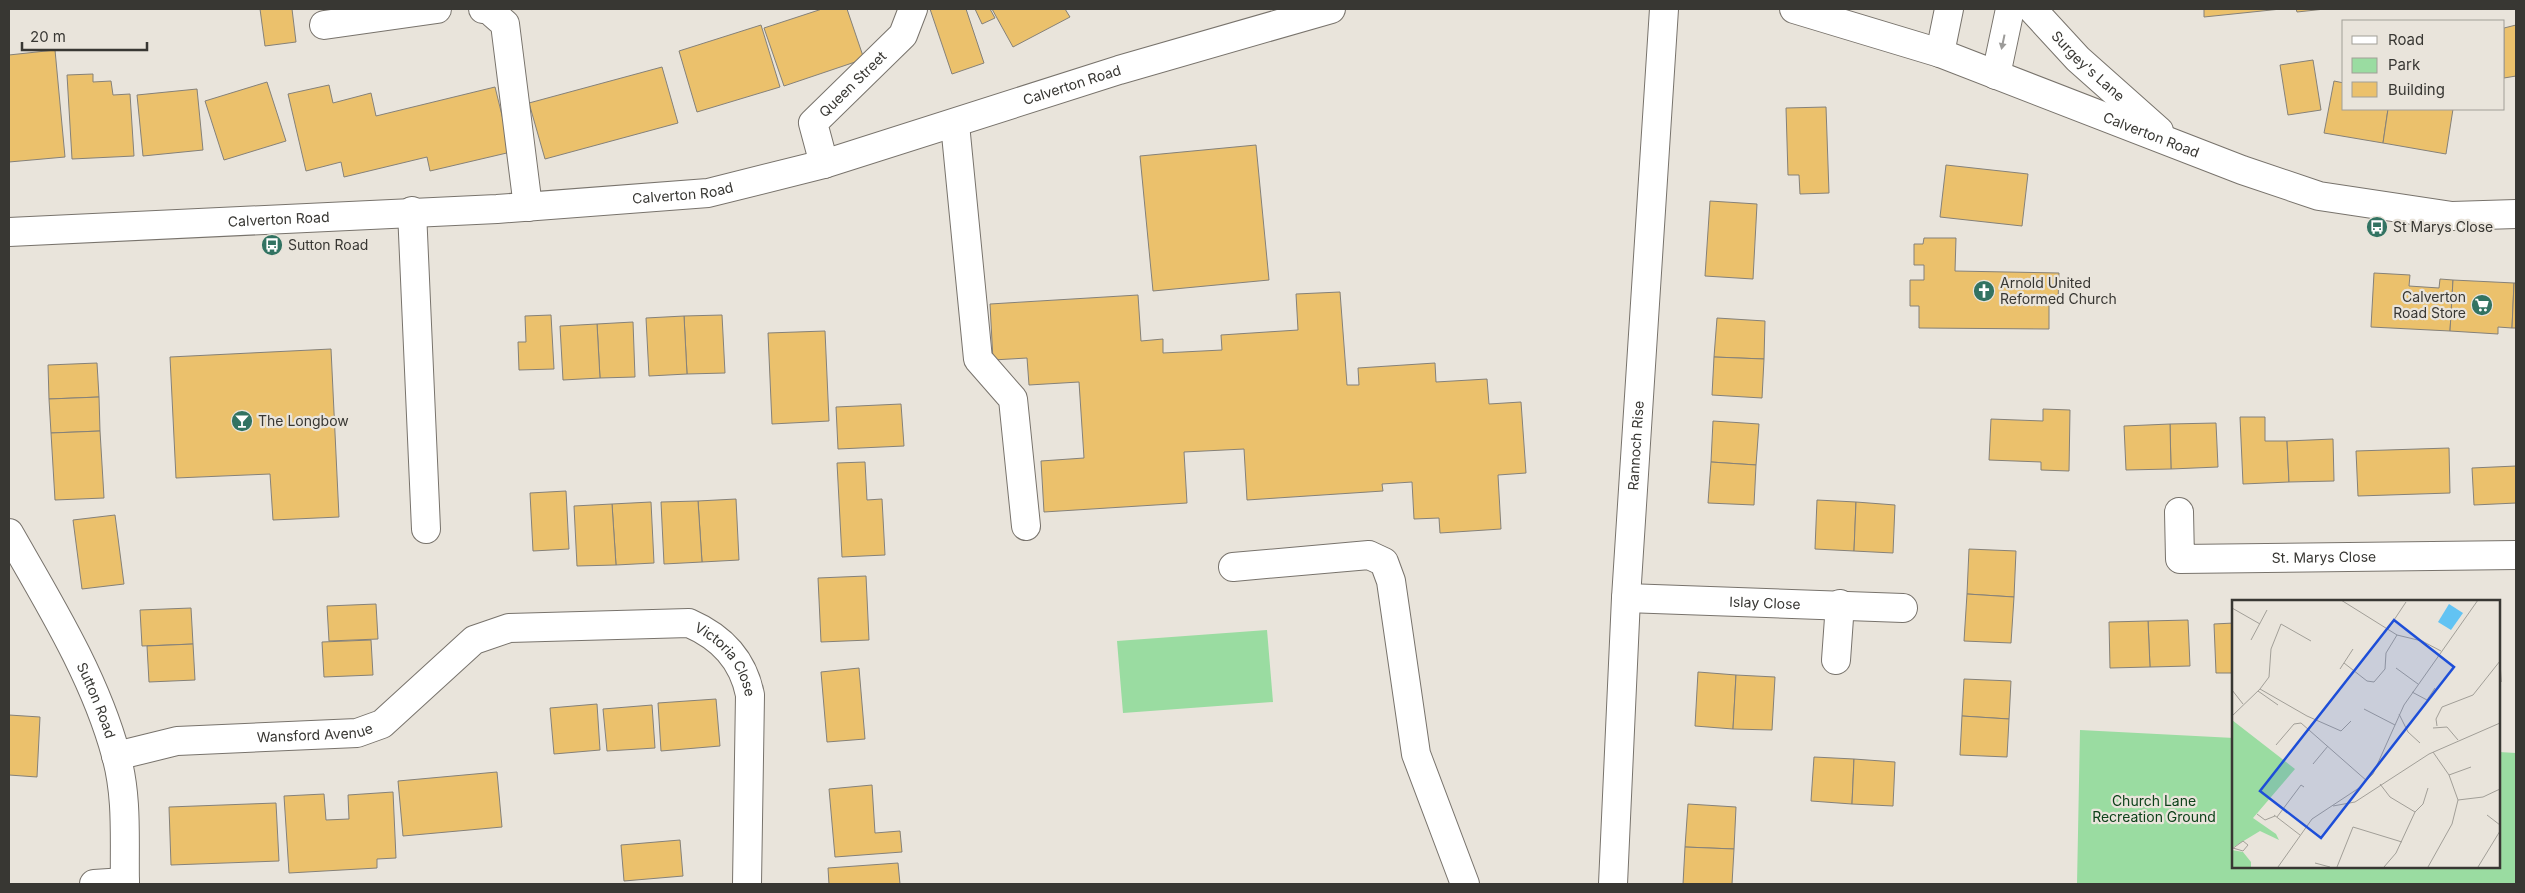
<svg xmlns="http://www.w3.org/2000/svg" width="2525" height="893" viewBox="0 0 2525 893" font-family="Inter,sans-serif">
  <style>
    .green { fill: #9adca1 }
    .building { fill: #ebc16c; stroke: #858179 }
    .lines { fill: none; stroke-linecap: round; stroke-linejoin: round }
    .minor-casing { stroke: #78736c; stroke-width: 30 }
    .minor { stroke: #fff; stroke-width: 28 }
    .oneway { fill: #9c9b99 }
    .labels { text-anchor: middle; stroke-width: 4.5; stroke-linejoin: round; paint-order: stroke }
    .street-label { font-size: 14px; fill: #383733; stroke: #e9e4db }
    .poi-label { font-size: 14px; fill: #383733; stroke: #e9e4db; text-anchor: start }
    .park-label { font-size: 14px; fill: #0c4119; stroke: #e9e4db }
    .inset-road { fill: none; stroke: #a29f98; stroke-width: 1 }
    .view { fill: #1d4ed8; fill-opacity: 0.15; stroke: #1d4ed8; stroke-width: 2.5 }
    .inset-edge { fill: none; stroke: #383733; stroke-width: 2.5 }
  </style>
  <rect width="100%" height="100%" fill="#e9e4db"/>
  <!-- green -->
  <g class="green">
    <path d="M1267 630 1273 702 1123 713 1117 641Z"/>
    <path d="M2080 730 2234 738V867H2499V752L2516 753V884H2077Z"/>
  </g>
  <!-- building -->
  <g class="building">
    <path d="M260 9H292L296 42 265 46Z"/>
    <path d="M822 9H847L864 59 784 86 764 28Z"/>
    <path d="M930 9H966L984 63 952 74Z"/>
    <path d="M975 9H990L995 18 982 24Z"/>
    <path d="M992 9H1065L1070 17 1013 47Z"/>
    <path d="M2204 9H2281L2204 17Z"/>
    <path d="M2296 9H2325L2297 12Z"/>
    <path d="M761 25 780 87 697 112 679 51Z"/>
    <path d="M2516 25V76L2504 78V28Z"/>
    <path d="M55 50 65 157 9 162V55Z"/>
    <path d="M2313 60 2321 110 2288 115 2280 65Z"/>
    <path d="M662 67 678 123 545 159 529 103Z"/>
    <path d="M93 74V82L111 81 113 95 130 94 134 156 72 159 67 75Z"/>
    <path d="M2334 81 2344 83V109H2388L2383 143 2324 133Z"/>
    <path d="M267 82 286 141 224 160 205 101Z"/>
    <path d="M329 85 333 103 371 93 376 116 495 87 511 152 430 171 427 157 344 177 341 162 306 171 288 94Z"/>
    <path d="M197 89 203 150 143 156 137 95Z"/>
    <path d="M1826 107 1829 193 1800 194 1799 175H1788L1786 108Z"/>
    <path d="M2388 109H2453L2446 154 2383 143Z"/>
    <path d="M1256 145 1269 280 1153 291 1140 156Z"/>
    <path d="M1946 165 2028 174 2022 226 1940 217Z"/>
    <path d="M1710 201 1757 204 1753 279 1705 276Z"/>
    <path d="M1924 238H1956L1955 271 2059 273 2058 301H2049V329L1919 328V306H1910V280H1924V265H1914V244H1923Z"/>
    <path d="M2374 273 2410 275 2409 286 2439 288 2440 279 2453 280 2450 331 2371 327Z"/>
    <path d="M2453 280 2514 283 2512 328 2498 327V334L2450 331Z"/>
    <path d="M2514 283H2516V328H2512Z"/>
    <path d="M1340 292 1347 385H1359L1358 368 1435 363 1436 382 1487 379 1489 404 1521 402 1526 473 1498 475 1501 529 1440 533 1439 518 1414 519 1412 482 1382 484 1383 491 1247 500 1244 449 1184 452 1187 503 1044 512 1041 461 1084 458 1079 382 1029 385 1027 358 993 360 990 304 1138 295 1141 341 1163 339V353L1222 350 1221 335 1298 330 1296 294Z"/>
    <path d="M551 315 554 369 519 370 518 342H526L525 316Z"/>
    <path d="M722 315 725 373 687 374 684 316Z"/>
    <path d="M684 316 687 374 649 376 646 318Z"/>
    <path d="M1717 318 1765 321 1764 359 1714 357Z"/>
    <path d="M633 322 635 377 600 378 597 324Z"/>
    <path d="M597 324 600 378 563 380 560 326Z"/>
    <path d="M825 331 829 421 772 424 768 333Z"/>
    <path d="M331 349 339 517 273 520 270 474 176 478 170 357Z"/>
    <path d="M1714 357 1764 359 1762 398 1712 395Z"/>
    <path d="M97 363 99 397 49 399 48 365Z"/>
    <path d="M99 397 100 431 51 433 49 399Z"/>
    <path d="M901 404 904 446 838 449 836 407Z"/>
    <path d="M2043 409 2070 410 2069 471 2041 470V462L1989 460 1991 419 2043 421Z"/>
    <path d="M2240 417H2265V441H2287L2289 482 2243 484Z"/>
    <path d="M1713 421 1759 424 1756 465 1711 462Z"/>
    <path d="M2216 423 2218 467 2171 469 2170 424Z"/>
    <path d="M2170 424 2171 469 2126 470 2124 426Z"/>
    <path d="M100 431 104 498 55 500 51 433Z"/>
    <path d="M2333 439 2334 481 2289 482 2287 441Z"/>
    <path d="M2449 448 2450 493 2358 496 2356 451Z"/>
    <path d="M865 462 867 500 882 499 885 555 842 557 837 463Z"/>
    <path d="M1711 462 1756 465 1754 505 1708 503Z"/>
    <path d="M2516 466V503L2474 505 2472 468Z"/>
    <path d="M566 491 569 549 533 551 530 493Z"/>
    <path d="M736 499 739 560 702 562 698 501Z"/>
    <path d="M1817 500 1856 502 1854 551 1815 549Z"/>
    <path d="M698 501 702 562 664 564 661 502Z"/>
    <path d="M651 502 654 563 616 565 612 504Z"/>
    <path d="M1856 502 1895 505 1893 553 1854 551Z"/>
    <path d="M612 504 616 565 577 566 574 506Z"/>
    <path d="M115 515 124 584 82 589 73 520Z"/>
    <path d="M1969 549 2016 551 2014 597 1967 594Z"/>
    <path d="M866 576 869 640 821 642 818 578Z"/>
    <path d="M1967 594 2014 597 2011 643 1964 641Z"/>
    <path d="M376 604 378 639 329 641 327 606Z"/>
    <path d="M191 608 193 644 142 646 140 610Z"/>
    <path d="M2188 620 2190 666 2150 667 2148 621Z"/>
    <path d="M2148 621 2150 667 2110 668 2109 622Z"/>
    <path d="M2234 623V673H2216L2214 624Z"/>
    <path d="M2499 632 2501 682H2499Z"/>
    <path d="M371 640 373 675 324 677 322 642Z"/>
    <path d="M193 644 195 680 149 682 147 646Z"/>
    <path d="M859 668 865 739 827 742 821 672Z"/>
    <path d="M1698 672 1736 675 1733 729 1695 726Z"/>
    <path d="M1736 675 1775 677 1772 730 1733 729Z"/>
    <path d="M1964 679 2011 681 2009 719 1962 716Z"/>
    <path d="M716 699 720 746 661 751 658 703Z"/>
    <path d="M597 704 600 750 554 754 550 708Z"/>
    <path d="M652 705 655 748 607 751 603 709Z"/>
    <path d="M9 715 40 717 37 777 9 775Z"/>
    <path d="M1962 716 2009 719 2007 757 1960 755Z"/>
    <path d="M1814 757 1854 759 1852 804 1811 801Z"/>
    <path d="M1854 759 1895 762 1893 806 1852 804Z"/>
    <path d="M497 772 502 827 403 836 398 781Z"/>
    <path d="M872 785 875 833 900 831 902 852 835 857 829 789Z"/>
    <path d="M393 792 396 858 377 859V868L289 873 284 796 324 794 326 820 349 819 348 795Z"/>
    <path d="M276 803 279 861 171 865 169 807Z"/>
    <path d="M1688 804 1736 807 1734 849 1685 847Z"/>
    <path d="M680 840 683 876 624 881 621 845Z"/>
    <path d="M1685 847 1734 849 1732 884H1683Z"/>
    <path d="M898 863 900 884H829L828 868Z"/>
  </g>
  <g class="lines">
    <!-- minor casing -->
    <g class="minor-casing">
      <g id="minor">
        <path d="M483 9 489 10 505 24 528 207"/>
        <path id="s1" d="M1794 9 1940 53 2242 170 2319 196 2452 216 2516 214"/>
        <path id="s2" d="M2032 9 2078 59 2159 131"/>
        <path d="M324 25 437 9"/>
        <path d="M1940 53 1949 9"/>
        <path d="M1996 75 2010 9"/>
        <path d="M955 124 978 359 1013 399 1026 526"/>
        <path id="s3" d="M824 164 813 123 903 35 913 9"/>
        <path d="M412 211 426 529"/>
        <path id="s4" d="M9 232 497 209 708 193 824 164 1119 70 1331 9"/>
        <path id="s5" d="M2179 512 2180 559 2516 555"/>
        <path id="s6" d="M9 533C49 603 95 677 116 755 128 798 124 841 125 884"/>
        <path d="M1233 567 1369 555 1384 562 1391 581 1416 754 1465 884"/>
        <path id="s7" d="M1626 598 1903 608"/>
        <path d="M1836 660 1840 604"/>
        <path id="s8" d="M116 756 177 741 357 733 382 724 474 640 509 628 689 623C721 637 743 659 750 695L747 884"/>
        <path d="M94 884 125 882"/>
        <path id="s9" d="M1613 884 1626 598 1664 9"/>
      </g>
    </g>
    <!-- minor -->
    <use href="#minor" class="minor"/>
  </g>
  <!-- one-way arrows -->
  <defs><path id="oneway-solid" d="M-6-.8H1V-3.2L6.5 0L1 3.2V.8H-6Z" transform="scale(1.25)"/></defs>
  <use class="oneway" href="#oneway-solid" transform="translate(2003 42) rotate(102)"/>
  <!-- icons -->
  <defs>
    <g id="bus-disc" transform="scale(1.125)"><circle r="9.5" fill="#327362" stroke="#e9e4db"/><path d="M-5-6H5V4H4V6H2V4H-2V6H-4V4H-5ZM-3.5-4V0h7V-4ZM-3.5 1.2v1.5H-2V1.2ZM2 1.2v1.5H3.5V1.2Z" fill="#fff"/></g>
    <g id="church-disc" transform="scale(1.125)"><circle r="9.5" fill="#327362" stroke="#e9e4db"/><path d="M-1.2-6h2.4v3.5h3.3v2.4h-3.3V6h-2.4V-.1h-3.3v-2.4h3.3Z" fill="#fff"/></g>
    <g id="supermarket-disc" transform="scale(1.125)"><circle r="9.5" fill="#327362" stroke="#e9e4db"/><path d="M-6-5.5h2.5l.6 2H6L4.5 2H-2.5L-4.4-4H-6ZM-1.5 3.2a1.3 1.3 0 1 0 .1 0ZM3 3.2a1.3 1.3 0 1 0 .1 0Z" fill="#fff"/></g>
    <g id="bar-disc" transform="scale(1.125)"><circle r="9.5" fill="#327362" stroke="#e9e4db"/><path d="M-6-5H6L.8 .8V4.5H3.5V6h-7V4.5H-.8V.8Z" fill="#fff"/></g>
  </defs>
  <g fill-rule="evenodd">
    <use href="#bus-disc" x="2377" y="227"/>
    <use href="#bus-disc" x="272" y="245"/>
    <use href="#church-disc" x="1984" y="291"/>
    <use href="#supermarket-disc" x="2482" y="305"/>
    <use href="#bar-disc" x="242" y="421"/>
  </g>
  <g class="labels">
    <!-- street labels -->
    <g class="street-label">
      <text dy="5" stroke="none"><textPath href="#s2" startOffset="80">Surgey's Lane</textPath></text>
      <text dy="5" stroke="none"><textPath href="#s3" startOffset="98">Queen Street</textPath></text>
      <text dy="5" stroke="none"><textPath href="#s4" startOffset="1080">Calverton Road</textPath></text>
      <text dy="5" stroke="none"><textPath href="#s1" startOffset="379">Calverton Road</textPath></text>
      <text dy="5" stroke="none"><textPath href="#s4" startOffset="675">Calverton Road</textPath></text>
      <text dy="5" stroke="none"><textPath href="#s4" startOffset="270">Calverton Road</textPath></text>
      <text dy="5" stroke="none"><textPath href="#s9" startOffset="439">Rannoch Rise</textPath></text>
      <text dy="5" stroke="none"><textPath href="#s5" startOffset="191">St. Marys Close</textPath></text>
      <text dy="5" stroke="none"><textPath href="#s7" startOffset="139">Islay Close</textPath></text>
      <text dy="5" stroke="none"><textPath href="#s8" startOffset="665">Victoria Close</textPath></text>
      <text dy="5" stroke="none"><textPath href="#s6" startOffset="189">Sutton Road</textPath></text>
      <text dy="5" stroke="none"><textPath href="#s8" startOffset="201">Wansford Avenue</textPath></text>
    </g>
    <!-- poi labels -->
    <g class="poi-label">
      <text x="2393" y="232">St Marys Close</text>
      <text x="288" y="250">Sutton Road</text>
      <text x="2000" y="288">Arnold United<tspan x="2000" dy="16">Reformed Church</tspan></text>
      <text x="2466" y="302" text-anchor="end">Calverton<tspan x="2466" dy="16">Road Store</tspan></text>
      <text x="258" y="426">The Longbow</text>
    </g>
    <!-- park labels -->
    <g class="park-label">
      <text x="2154" y="806">Church Lane<tspan x="2154" dy="16">Recreation Ground</tspan></text>
    </g>
  </g>
  <!-- overview -->
  <g transform="translate(2232 600)">
    <rect width="268" height="268" fill="#e9e4db"/>
    <path d="M0 120 63 169 21 218 44 234 47 240 28 231 0 248ZM0 250 11 252 19 262V267H0Z" fill="#9adca1"/>
    <path d="M217 4 231 13 219 30 206 22Z" fill="#62c3f3"/>
    <path class="inset-road" d="M109 0 165 35 190 41 209 51M0 8 28 24M156 29 174 2M19 40 35 10M112 63 135 81 142 82 153 69 154 53 165 35M164 68 186 84M108 69 121 49M28 89 75 116 109 131 119 121M0 90 11 104M26 91 46 105M180 92 195 100 203 88M132 109 163 125M167 114 176 132 188 143M0 116 28 89 37 77 39 49 49 24 79 41M205 126 204 119 210 107 241 95 268 61M201 128 215 127 226 140M44 145 62 124 69 123 135 181M81 164 96 146M217 175 239 167M148 184 158 197 183 212M226 200 251 197 268 189M101 206 123 202 197 154 268 123M183 212 191 204 196 188M25 214 33 220 43 216M42 215 68 235M255 215 268 225M45 217 69 185 72 187M0 249 11 241 16 245 11 251 1 248M83 263 98 267M46 267 80 219 127 188 141 174 172 105 246 0M105 267 121 227 170 242M152 267 164 253 183 212M196 267 220 224 226 200 217 175 201 152M246 267 268 231"/>
    <path class="view" d="M162 20 222 67 89 238 28 191Z"/>
    <rect width="268" height="268" class="inset-edge"/>
  </g>
  <!-- border -->
  <rect width="2525" height="893" fill="none" stroke="#383733" stroke-width="20"/>
  <!-- legend -->
  <rect x="2342" y="20" width="162" height="90" fill="#e9e4db" stroke="#a29f98"/>
  <rect x="2352" y="36" width="25" height="8" fill="#ffffff" stroke="#a29f98"/>
  <text x="2388" y="45" font-size="15" fill="#383733">Road</text>
  <rect x="2352" y="58" width="25" height="15" fill="#9adca1" stroke="#a29f98"/>
  <text x="2388" y="70" font-size="15" fill="#383733">Park</text>
  <rect x="2352" y="82" width="25" height="15" fill="#ebc16c" stroke="#a29f98"/>
  <text x="2388" y="95" font-size="15" fill="#383733">Building</text>
  <!-- scale -->
  <path d="M22 42v8h125v-8" fill="none" stroke="#383733" stroke-width="2.5"/>
  <text x="30" y="42" font-size="15" fill="#383733" stroke="#e9e4db" stroke-width="4" paint-order="stroke">20 m</text>
</svg>
